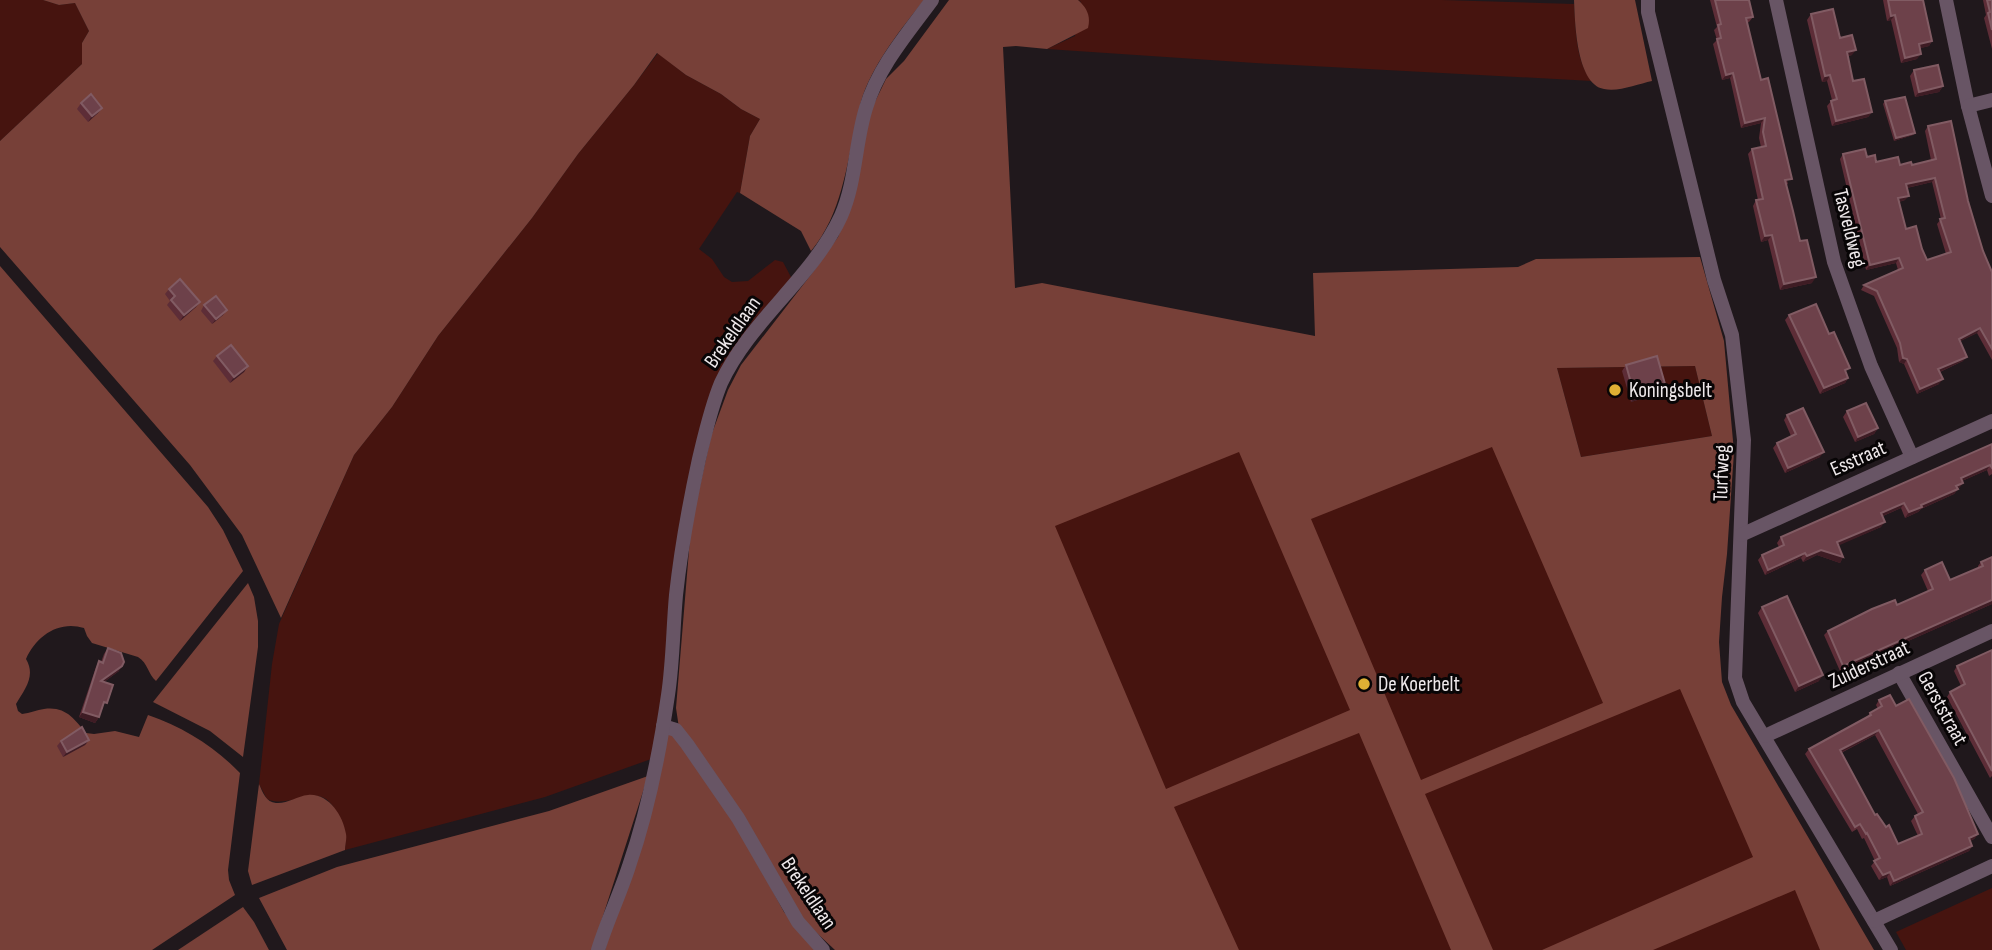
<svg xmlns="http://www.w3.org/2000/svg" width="1992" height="950" viewBox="0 0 1992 950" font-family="'Sofia Sans Condensed',sans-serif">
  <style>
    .green { fill: #46140f }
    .forest { fill: #774038; fill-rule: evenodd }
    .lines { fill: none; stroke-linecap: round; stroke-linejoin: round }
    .minor { stroke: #685565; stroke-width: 14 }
    .wall { fill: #5d2d37; fill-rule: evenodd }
    .shaded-wall { fill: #3e1c24 }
    .building { fill: #6d414a; stroke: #815b63; stroke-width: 2; fill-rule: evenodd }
    .poi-dot { fill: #dfb034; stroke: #080506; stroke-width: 2.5 }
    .labels { text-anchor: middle; stroke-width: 6; stroke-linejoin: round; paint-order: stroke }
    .street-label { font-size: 21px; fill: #eee8ea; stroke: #080506 }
    .poi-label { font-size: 21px; fill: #eee8ea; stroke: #080506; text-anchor: start }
  </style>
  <rect width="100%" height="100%" fill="#20181c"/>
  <!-- green -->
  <g class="green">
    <path d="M0 0H43L59 5 75 3 89 31 82 43V64L0 141Z"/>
    <path d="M1078 0H1442L1574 4C1576 28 1575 61 1592 81L1255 63 1047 49 1075 36 1081 2Z"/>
    <path d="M658 53 686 75 721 94 741 109 760 119 750 136 740 193 737 192 699 249 712 259 724 277 732 282 748 281 775 260 783 262 792 279 749 326 693 455 672 571 664 678 654 758 545 797 345 850C346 837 344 830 339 818 322 774 294 811 267 799L259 784 272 664 279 624 354 455 392 407 438 336 532 218 578 154 634 85Z"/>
    <path d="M1695 366 1712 436 1581 457 1557 368Z"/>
    <path d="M1497 424 1694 670 1856 950H1226L1038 519 1236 432Z"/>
    <path d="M1992 888V950H1906L1896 932Z"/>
  </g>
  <!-- forest -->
  <g class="forest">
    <path d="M43 0H924C901 29 876 60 863 95 860 103 859 112 857 121 846 166 842 214 811 251L801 231 740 193 750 136 760 119 741 109 721 94 686 75 657 53 634 85 578 154 532 218 438 336 392 407 354 455 281 618 242 535 190 465 0 247V141L82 64V43L89 31 75 3 59 5Z"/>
    <path d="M949 0H1078C1087 8 1091 16 1088 28L1047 49 1016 46 1003 47 1015 288 1042 283 1315 336 1313 273 1518 267 1536 259 1700 257 1724 341 1734 452 1727 554 1722 597 1719 642 1722 682 1731 705 1874 950H1820L1795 890 1653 950H1542L1753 857 1680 689 1425 794 1493 950H1451L1359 733 1174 807 1239 950H835L805 922 679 728 676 708 691 526 711 436 728 390 741 365 813 272 838 237 852 204 871 110 886 79 904 61ZM1695 366 1712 436 1581 457 1557 368ZM1492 447 1603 703 1421 780 1311 519ZM1239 452 1350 710 1166 789 1055 526Z"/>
    <path d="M1574 0H1635L1652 81C1638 84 1619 92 1604 89 1576 84 1575 21 1574 0Z"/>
    <path d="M0 266 208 507 223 530 243 571 156 681C148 674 148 663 138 657L92 643 87 636 84 628C59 620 36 636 26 659 36 676 25 689 16 704L18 711 22 714C30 713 37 710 44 709 66 706 74 719 86 733L94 734 115 731 139 737 148 715C183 727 214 746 240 773L228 870 229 880 235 895 152 950H0Z"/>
    <path d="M248 583 254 597 258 621V647L243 757 210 731 153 702Z"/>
    <path d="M670 734 675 735 743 836 784 912 817 950H605L666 736Z"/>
    <path d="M648 776 592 950H287L259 898 337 867 549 811Z"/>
    <path d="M259 784C263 793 266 802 276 803 287 804 297 796 308 795 328 793 343 815 346 834 347 839 345 845 345 850L252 885 248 871Z"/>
    <path d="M243 907 254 922 269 950H178Z"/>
  </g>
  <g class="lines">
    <!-- minor -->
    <g class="minor">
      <path d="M1648 0V12L1714 280 1732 335 1744 440 1735 678 1743 702 1891 950"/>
      <path d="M1776 0 1834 262 1871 366 1912 457"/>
      <path d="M1946 0 1968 106 1992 196"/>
      <path d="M1968 106 1992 100"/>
      <path d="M1741 535 1992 421"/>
      <path d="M1899 673 1992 837"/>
      <path d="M663 726 676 730 687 744 738 818 798 922 823 950"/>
      <path d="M1765 736 1992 631"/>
      <path d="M1874 921 1992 866"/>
      <path d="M598 950C607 921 620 894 629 866 647 814 660 750 668 695 673 662 673 628 676 595 681 549 689 505 699 459 705 434 711 407 721 383 750 320 812 279 841 216 856 182 855 143 866 108 878 67 907 34 932 0"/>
    </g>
  </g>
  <!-- wall -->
  <g class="wall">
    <path d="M1710 0H1749L1753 17 1749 22 1747 23 1788 184 1786 185 1800 241 1812 283 1780 290 1768 240 1761 242 1753 206 1756 200H1758L1748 154 1752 149 1761 147 1759 138 1761 123 1741 128 1730 78 1722 80 1713 44 1717 40 1714 30 1717 27Z"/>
    <path d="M1883 0H1923L1932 41 1929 46 1920 48 1917 59 1901 63 1891 20 1887 21Z"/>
    <path d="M1983 0H1992V49L1984 18 1986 15Z"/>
    <path d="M1811 14 1840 38 1852 55 1848 56 1853 81 1872 112 1868 117 1832 126 1827 106 1832 100 1827 81 1822 82 1807 20Z"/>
    <path d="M1914 70 1943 86 1939 92 1915 97 1910 76Z"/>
    <path d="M1885 101 1915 133 1913 135 1894 141 1883 104Z"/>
    <path d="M81 103 98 113 88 122 77 109Z"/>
    <path d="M1928 126 1968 201 1983 251 1992 272V360L1977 333 1960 341 1963 361 1940 372 1939 384 1917 394 1904 364 1899 362 1897 348 1874 296 1861 290 1864 285 1898 270 1896 263 1866 270 1840 159 1843 154 1867 157 1876 162 1900 165H1912L1931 160 1925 131ZM1932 182 1941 219 1937 224 1946 254 1927 260 1922 249 1906 229 1899 202 1905 200 1907 188Z"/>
    <path d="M169 289 196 307 180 321 167 305 170 301 165 294Z"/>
    <path d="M204 305 223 315 212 324 201 311Z"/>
    <path d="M1789 315 1829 334 1848 378 1845 383 1820 394 1785 320Z"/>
    <path d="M217 356 248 366 244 372 230 383 213 361Z"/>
    <path d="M1626 365 1662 389 1657 394 1631 402 1622 371Z"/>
    <path d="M1847 411 1878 428 1874 434 1855 442 1843 417Z"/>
    <path d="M1787 415 1820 457 1785 473 1773 448 1777 443 1791 436 1784 420Z"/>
    <path d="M1992 444V474L1989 476 1987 470 1962 481 1963 483 1954 494 1921 509 1918 512 1905 518 1901 508 1883 516 1881 527 1838 545 1843 557 1840 563 1817 555 1803 562 1801 558 1765 575 1758 560 1762 555 1779 547 1777 543 1781 537Z"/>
    <path d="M1992 557V604L1840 671 1824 635 1828 631 1897 605 1928 591 1921 575 1925 570 1950 580 1978 568V566L1981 562Z"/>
    <path d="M1762 607 1819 681 1795 692 1758 613Z"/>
    <path d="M108 648 119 671 104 682 103 709 102 708 99 717 95 723 79 717 96 667 99 661 101 662 104 654Z"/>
    <path d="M1992 650V776L1990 778 1947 697 1950 692 1961 686 1954 671 1957 666Z"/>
    <path d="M1879 700 1896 706 1978 834 1974 839 1970 841 1972 846 1969 851 1890 886 1887 877 1879 880 1871 866 1875 861 1864 838 1862 839 1857 829 1852 832 1805 754 1809 749 1867 717 1870 713 1878 709 1876 705ZM1875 735 1918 814 1915 816 1911 821 1918 836 1898 844 1875 815 1841 753Z"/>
    <path d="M89 740 85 745 63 757 57 746 61 741Z"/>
  </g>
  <!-- shaded-wall -->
  <g class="shaded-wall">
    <path d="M1895 15 1891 20 1887 21 1891 16Z"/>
    <path d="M1932 41 1929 46 1915 50 1919 44Z"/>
    <path d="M1856 50 1852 55 1843 57 1847 52Z"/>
    <path d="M1921 54 1917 59 1901 63 1905 58Z"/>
    <path d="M1733 73 1730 78 1722 80 1726 75Z"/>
    <path d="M1830 75 1827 81 1822 82 1825 76Z"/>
    <path d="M1943 86 1939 92 1915 97 1919 92Z"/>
    <path d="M102 108 98 113 88 122 92 116Z"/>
    <path d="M1872 112 1868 117 1832 126 1836 121Z"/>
    <path d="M1765 118 1761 123 1741 128 1745 123Z"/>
    <path d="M1915 133 1913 135 1894 141 1896 138Z"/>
    <path d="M1935 178 1932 182 1902 189 1906 184Z"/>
    <path d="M1909 196 1905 200 1895 203 1898 198Z"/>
    <path d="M1772 235 1768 240 1761 242 1765 236Z"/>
    <path d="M1899 258 1896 263 1866 270 1870 265Z"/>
    <path d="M1816 277 1812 283 1780 290 1784 284Z"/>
    <path d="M200 302 196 307 180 321 184 315Z"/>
    <path d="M227 310 223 315 212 324 216 319Z"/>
    <path d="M1980 328 1977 333 1955 344 1959 339Z"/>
    <path d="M1967 357 1963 361 1935 374 1938 369Z"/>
    <path d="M1903 358 1907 359 1904 364 1899 362Z"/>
    <path d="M248 366 244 372 230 383 234 377Z"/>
    <path d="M1848 378 1845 383 1820 394 1824 388Z"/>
    <path d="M1943 379 1939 384 1917 394 1920 389Z"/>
    <path d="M1665 384 1657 394 1631 402 1635 397Z"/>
    <path d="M1878 428 1874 434 1855 442 1858 437Z"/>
    <path d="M1824 452 1820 457 1785 473 1788 468Z"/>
    <path d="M1990 465 1987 470 1957 483 1961 478Z"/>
    <path d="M1963 483 1954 494 1921 509 1918 512 1905 518 1909 512 1921 505Z"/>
    <path d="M1904 503 1901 508 1878 518 1881 513Z"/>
    <path d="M1885 522 1881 527 1833 548 1837 542Z"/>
    <path d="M1821 550 1843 557 1840 563 1817 555 1803 562 1807 556Z"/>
    <path d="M1805 553 1801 558 1765 575 1768 570Z"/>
    <path d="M1992 600V604L1840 671 1843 666Z"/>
    <path d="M122 666 119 671 97 687 101 681Z"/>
    <path d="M1823 675 1819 681 1795 692 1799 686Z"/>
    <path d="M83 712 99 717 95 723 79 717Z"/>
    <path d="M1879 730 1875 735 1836 755 1840 750Z"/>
    <path d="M89 740 85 745 63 757 67 752Z"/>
    <path d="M1978 834 1974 839 1965 843 1969 838Z"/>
    <path d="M1972 846 1969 851 1890 886 1894 881Z"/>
    <path d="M1890 872 1887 877 1879 880 1883 875Z"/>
  </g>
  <!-- building -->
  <g class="building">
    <path d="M1715 0H1749L1753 17 1746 18 1761 80 1768 78 1792 179 1785 180 1793 211 1800 241 1807 240 1816 277 1784 284 1772 235 1765 236 1756 200 1763 199 1752 149 1766 146 1763 132 1765 118 1745 123 1733 73 1726 75 1717 39 1721 38 1718 25 1721 24Z"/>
    <path d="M1888 0H1923L1932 41 1919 44 1921 54 1905 58 1895 15 1891 16Z"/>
    <path d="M1987 0H1992V30L1988 13 1990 12Z"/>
    <path d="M1833 9 1840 38 1852 35 1856 50 1847 52 1853 81 1864 79 1872 112 1836 121 1831 101 1837 99 1830 75 1825 76 1811 14Z"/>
    <path d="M1938 65 1943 86 1919 92 1914 70Z"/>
    <path d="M91 94 102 108 92 116 81 103Z"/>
    <path d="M1905 97 1915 133 1896 138 1885 101Z"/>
    <path d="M1951 121 1968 201 1983 251 1992 272V349L1980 328 1959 339 1967 357 1938 369 1943 379 1920 389 1907 359 1903 358 1900 343 1877 291 1864 285 1903 268 1899 258 1870 265 1843 154 1865 149 1867 157 1875 155 1876 162 1898 157 1900 165 1911 162 1912 165 1936 159 1928 126ZM1935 178 1945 218 1940 219 1951 252 1927 260 1922 249 1916 226 1906 229 1898 198 1909 196 1906 184Z"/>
    <path d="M180 279 200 302 184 315 171 300 175 296 169 289Z"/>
    <path d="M216 296 227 310 216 319 204 305Z"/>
    <path d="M1816 304 1829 334 1834 332 1850 368 1845 370 1848 378 1824 388 1789 315Z"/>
    <path d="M231 345 248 366 234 377 217 356Z"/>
    <path d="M1657 356 1665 384 1660 385 1661 389 1635 397 1626 365Z"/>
    <path d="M1866 403 1878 428 1858 437 1847 411Z"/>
    <path d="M1803 408 1824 452 1788 468 1777 443 1796 434 1787 415Z"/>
    <path d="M1992 444V468L1990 465 1961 478 1963 483 1956 486 1958 489 1921 505 1922 507 1909 512 1904 503 1881 513 1885 522 1837 542 1843 557 1821 550 1807 556 1805 553 1768 570 1762 555 1784 545 1781 537Z"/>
    <path d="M1992 557V600L1843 666 1828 631 1872 609 1895 600 1897 605 1933 589 1925 570 1942 562 1950 580 1983 566 1981 562Z"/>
    <path d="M1787 596 1823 675 1799 686 1762 607Z"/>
    <path d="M108 648 121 653 124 662 122 666 101 681 113 685 107 703 104 702 99 717 83 712 99 661 103 663Z"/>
    <path d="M1992 650V771L1950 692 1965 684 1957 666Z"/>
    <path d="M1890 695 1896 706 1909 699 1954 778 1978 834 1969 838 1972 846 1894 881 1890 872 1883 875 1874 861 1880 858 1867 833 1866 834 1860 824 1855 827 1809 749 1871 715 1870 713 1882 706 1879 700ZM1879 730 1923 812 1915 816 1922 834 1898 844 1889 825 1886 827 1877 814 1875 815 1840 750Z"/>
    <path d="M82 727 89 740 67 752 61 741Z"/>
  </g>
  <!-- markers -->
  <g class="poi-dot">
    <circle cx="1615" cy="390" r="7"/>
    <circle cx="1364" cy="684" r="7"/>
  </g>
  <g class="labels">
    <!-- street labels -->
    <g class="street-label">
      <text transform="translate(1850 228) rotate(76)" y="7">Tasveldweg</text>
      <text transform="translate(732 332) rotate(-55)" y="7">Brekeldlaan</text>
      <text transform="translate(1858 458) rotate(-24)" y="7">Esstraat</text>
      <text transform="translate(1721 473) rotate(-88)" y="7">Turfweg</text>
      <text transform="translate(1869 664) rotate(-25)" y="7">Zuiderstraat</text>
      <text transform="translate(1943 708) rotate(61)" y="7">Gerststraat</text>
      <text transform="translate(809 893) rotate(56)" y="7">Brekeldlaan</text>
    </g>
    <!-- poi labels -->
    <g class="poi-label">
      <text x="1629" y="397">Koningsbelt</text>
      <text x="1378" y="691">De Koerbelt</text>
    </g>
  </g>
</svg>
